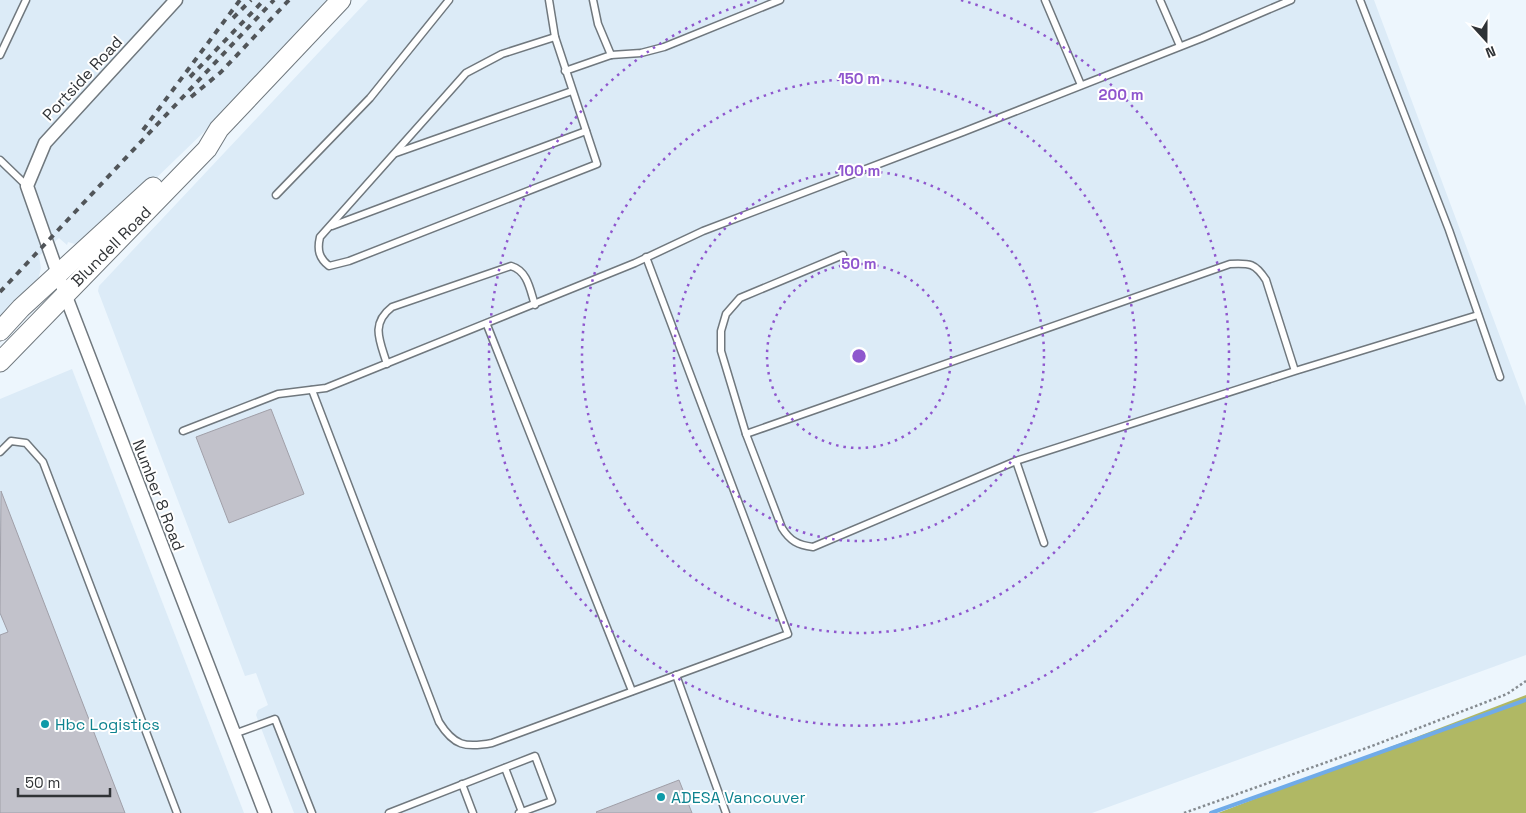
<svg xmlns="http://www.w3.org/2000/svg" width="1526" height="813" viewBox="0 0 1526 813" font-family="'Space Grotesk',sans-serif">
  <style>
    .built { fill: #dcebf7 }
    .forest { fill: #b0b864 }
    .lines { fill: none; stroke-linecap: round; stroke-linejoin: round }
    .stream { stroke: #70abe8; stroke-width: 4 }
    .building { fill: #c2c2cb; stroke: #a09fa8 }
    .service-casing { stroke: #70787e; stroke-width: 9 }
    .minor-casing { stroke: #70787e; stroke-width: 15 }
    .secondary-casing { stroke: #70787e; stroke-width: 21 }
    .path { stroke: #858b90; stroke-width: 2.5; stroke-dasharray: 2.5 2.5; stroke-linecap: butt }
    .service { stroke: #fff; stroke-width: 6 }
    .minor { stroke: #fff; stroke-width: 12 }
    .secondary { stroke: #fff; stroke-width: 19 }
    .rail { stroke: #515559; stroke-width: 4; stroke-dasharray: 6 6; stroke-linecap: butt }
    .ring { fill: none; stroke: #8f57ce; stroke-width: 2.5; stroke-dasharray: 2.5 5 }
    .culture-dot { fill: #0f9aa8; stroke: #fff; stroke-width: 2 }
    .labels { text-anchor: middle; stroke-width: 4; stroke-linejoin: round; paint-order: stroke }
    .street-label { font-size: 16px; fill: #303336; stroke: #fff }
    .culture-label { font-size: 16px; fill: #0d838f; stroke: #fff; text-anchor: start }
    .centre { fill: #8f57ce; stroke: #fff; stroke-width: 2.5 }
    .ring-label { font-size: 15px; text-anchor: middle; font-weight: bold; fill: #8f57ce; stroke: #fff; stroke-width: 4; stroke-linejoin: round; paint-order: stroke }
  </style>
  <rect width="100%" height="100%" fill="#edf6fd"/>
  <!-- built -->
  <g class="built">
    <path d="M0 0H331L237 100 148 186 75 246V244L68 242 67 245 59 238 39 256 41 268 38 280 0 321Z"/>
    <path d="M368 0H1374L1526 406V655L1092 813H294L256 715 258 710 268 705 256 673 245 676 98 291 99 286Z"/>
    <path d="M72 369 244 813H0V399Z"/>
  </g>
  <!-- forest -->
  <path class="forest" d="M1526 695V813H1218Z"/>
  <g class="lines">
    <!-- stream -->
    <path class="stream" d="M1211 813 1526 700"/>
  </g>
  <!-- building -->
  <g class="building">
    <path d="M271 409 304 494 229 523 196 437Z"/>
    <path d="M1 491 125 813H0V635L8 632 0 613Z"/>
    <path d="M679 780 692 813H597L596 812Z"/>
  </g>
  <g class="lines">
    <!-- service casing -->
    <g class="service-casing">
      <g id="service">
        <path d="M549 0 555 37"/>
        <path d="M593 0 598 24 611 55"/>
        <path d="M1045 0 1081 85"/>
        <path d="M1160 0 1180 46"/>
        <path d="M1360 0 1449 230 1500 377"/>
        <path d="M555 37 597 164 349 261 329 266C319 258 317 250 320 237L466 73 502 54Z"/>
        <path d="M0 55 26 0"/>
        <path d="M565 71 611 55 641 53 664 47 780 0"/>
        <path d="M396 153 572 91"/>
        <path d="M0 160 27 186"/>
        <path d="M276 195 370 98 449 0"/>
        <path d="M332 226 586 131"/>
        <path d="M487 325 632 691"/>
        <path d="M387 364C380 341 370 324 392 307L511 266C528 271 530 290 535 305"/>
        <path d="M1295 371 1266 280C1255 263 1250 263 1230 264L746 434 782 528C790 541 798 545 813 547L1016 461 1295 371 1478 315"/>
        <path d="M312 390 439 722C454 746 465 748 492 743L788 634 646 257"/>
        <path d="M183 431 278 394 326 388 635 263 703 231 963 132 1202 38 1291 0"/>
        <path d="M746 434 721 351V331L726 314 740 298 843 255"/>
        <path d="M0 452 11 441 26 443 43 462 177 813"/>
        <path d="M1016 461 1044 543"/>
        <path d="M676 675 726 813"/>
        <path d="M234 734 275 719 312 813"/>
        <path d="M505 768 522 812"/>
        <path d="M462 784 473 813"/>
        <path d="M389 813 535 756 552 801 519 813"/>
      </g>
    </g>
    <!-- minor casing -->
    <g class="minor-casing">
      <path id="minor" d="M176 0 45 143 27 186 65 294 265 813"/>
    </g>
    <!-- secondary casing -->
    <g class="secondary-casing">
      <g id="secondary">
        <path d="M0 331 21 308 153 187"/>
        <path d="M0 362 207 149 219 129 341 0"/>
      </g>
    </g>
    <!-- path -->
    <path class="path" d="M1184 813 1372 746 1507 694 1526 681"/>
    <!-- service -->
    <use href="#service" class="service"/>
    <!-- minor -->
    <use href="#minor" class="minor"/>
    <!-- secondary -->
    <use href="#secondary" class="secondary"/>
    <!-- rail -->
    <g class="rail">
      <path d="M233 18 251 0"/>
      <path d="M190 77 264 0"/>
      <path d="M191 97 221 72 289 0"/>
      <path d="M143 130 240 0"/>
      <path d="M0 292 274 0"/>
    </g>
  </g>
  <!-- distance rings -->
  <g class="ring">
    <circle cx="859" cy="356" r="92"/>
    <circle cx="859" cy="356" r="185"/>
    <circle cx="859" cy="356" r="277"/>
    <path d="M961 0A370 370 0 1 1 757 0"/>
  </g>
  <!-- markers -->
  <g class="culture-dot">
    <circle cx="45" cy="724" r="5"/>
    <circle cx="661" cy="797" r="5"/>
  </g>
  <g class="labels">
    <!-- street labels -->
    <g class="street-label">
      <text transform="translate(82 78) rotate(-47)" y="6">Portside Road</text>
      <text transform="translate(111 246) rotate(-45)" y="6">Blundell Road</text>
      <text transform="translate(159 495) rotate(69)" y="6">Number 8 Road</text>
    </g>
    <!-- culture labels -->
    <g class="culture-label">
      <text x="55" y="730">Hbc Logistics</text>
      <text x="671" y="803">ADESA Vancouver</text>
    </g>
  </g>
  <circle cx="859" cy="356" r="8" class="centre"/>
  <g class="ring-label">
    <text x="859" y="84">150 m</text>
    <text x="1121" y="100">200 m</text>
    <text x="859" y="176">100 m</text>
    <text x="859" y="269">50 m</text>
  </g>
  <!-- north arrow -->
  <g transform="translate(1486 40) rotate(159)" stroke="#ffffff" stroke-width="4" paint-order="stroke">
  <path d="M0-4L9 19L0 12L-9 19Z" fill="#303336"/>
  <text y="-8" font-size="14" font-weight="bold" text-anchor="middle" fill="#303336">N</text>
  </g>
  <!-- scale -->
  <path d="M18 788v8h92v-8" fill="none" stroke="#303336" stroke-width="2.5"/>
  <text x="25" y="788" font-size="15" fill="#303336" stroke="#ffffff" stroke-width="4" paint-order="stroke">50 m</text>
</svg>
